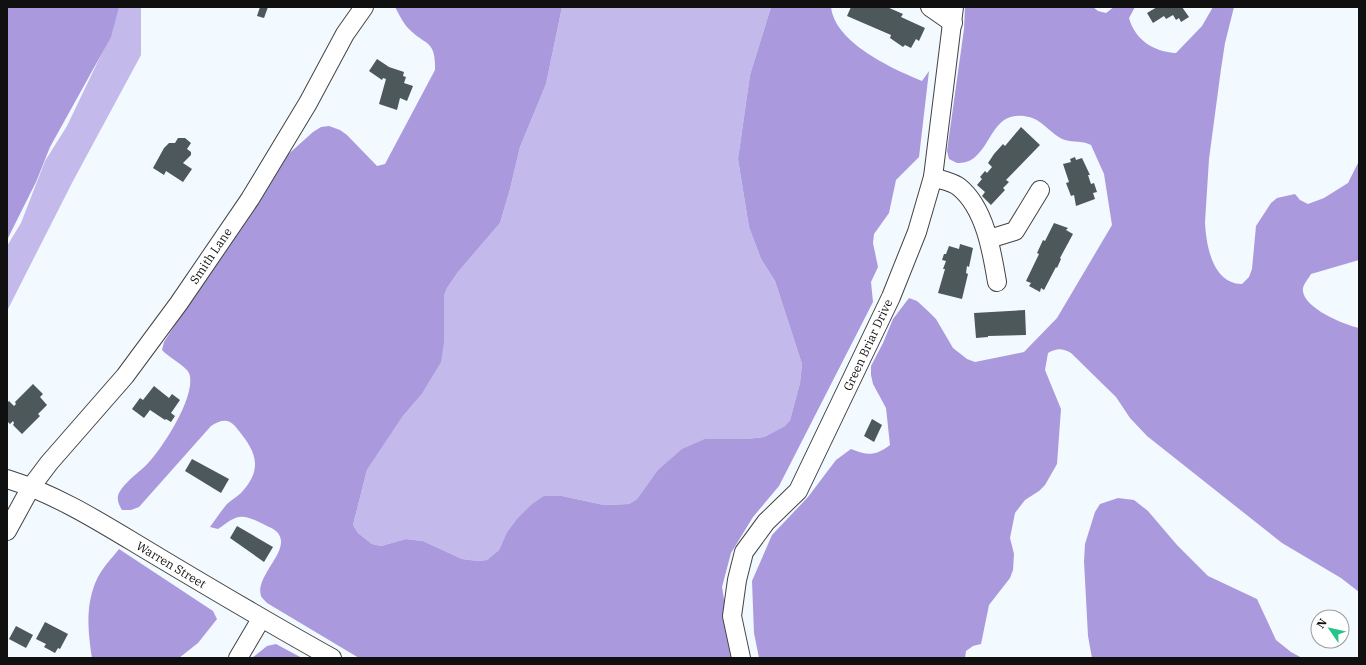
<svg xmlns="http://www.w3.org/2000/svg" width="1366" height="665" viewBox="0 0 1366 665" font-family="'IBM Plex Serif',serif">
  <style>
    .green { fill: #c3baeb }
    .forest { fill: #aa99dc }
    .building { fill: #4c5859 }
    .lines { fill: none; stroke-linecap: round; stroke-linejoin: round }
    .minor-casing { stroke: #434343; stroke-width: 20 }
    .minor { stroke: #fff; stroke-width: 18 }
    .labels { text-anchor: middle; stroke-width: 4; stroke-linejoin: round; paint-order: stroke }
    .street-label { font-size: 12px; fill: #101010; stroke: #fff }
  </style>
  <rect width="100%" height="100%" fill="#f2f9ff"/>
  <!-- green -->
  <g class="green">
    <path d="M117 7H141V55L73 181 7 311V246L21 223 45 161 67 126 112 32Z"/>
    <path d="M562 7H771L750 75 738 159 749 227 761 259 775 281 802 364 800 383 790 420 785 426 764 437 746 439 657 471 637 499 629 504 604 505 562 496 506 534 499 550 487 560 478 561 462 559 423 541 406 539 381 546 372 544 358 533 353 525 367 470 403 416 421 395 443 313 444 296 447 288 458 272 500 223 510 189 520 147 546 84Z"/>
  </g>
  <!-- forest -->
  <g class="forest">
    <path d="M7 7H119L111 37 50 147 36 182 7 240Z"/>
    <path d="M395 7H562L546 84 520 147 510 189 500 223 458 272 447 288 444 296V342L441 362 421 395 403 416 367 470 353 525 358 533 372 544 381 546 406 539 423 541 462 559 478 561 487 560 499 550 506 534 517 519 531 505 544 496H562L604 505 629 504 637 499 657 471 682 449 705 439H746L764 437 785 426 790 420 800 383 802 364 775 281 761 259 749 227 738 159 750 75 771 7H831C835 43 893 69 922 81L929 71 919 157 896 180 889 213 874 234 873 243 878 267 871 282 873 302 779 486 753 517 731 553 722 587 734 658H359L267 603C265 601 262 598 261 596 254 575 295 548 276 531 271 527 264 525 259 522 239 512 235 517 218 529L210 527C216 519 221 511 227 504 231 500 237 497 241 493 265 467 255 450 235 426 228 418 220 420 211 426L139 507 131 510H122C119 505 117 501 118 496 120 487 135 475 142 469 159 455 198 395 189 373 186 366 168 357 162 350L164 342 283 159 313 132 321 127 329 126 340 130 347 135 377 166 385 164 435 70C436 39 425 46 408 28 403 23 399 14 395 7Z"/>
    <path d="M965 7H1093L1098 11 1106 13 1114 7H1135L1129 18C1135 40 1154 52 1176 53L1202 26 1213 7H1234L1225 43 1221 69 1209 159 1205 222C1206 246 1213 284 1242 284L1249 277 1252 269 1256 226 1271 203 1277 198 1295 194 1300 200 1308 204 1324 198 1348 183 1359 161V260L1311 274C1309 278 1304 283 1303 288 1300 307 1344 325 1359 328V592L1341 578 1282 543 1147 436 1130 418 1116 397 1071 353C1062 348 1057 348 1048 353L1045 370 1061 409 1057 464 1045 485 1039 491 1025 500 1015 513 1010 538 1014 554 1013 570 1010 578 989 605 981 644 973 646 966 651 965 658H759L754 633 752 581 772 535 808 497 836 460 851 449C868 456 875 456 890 445L886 408 873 384 871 375V366L883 343 893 319 909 298 917 301 929 312 936 319 953 348 967 359 975 362 1024 352 1057 318 1112 225 1104 174 1091 145C1081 140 1074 143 1065 140 1051 135 1043 120 1029 117 994 109 993 143 974 158 969 162 963 163 957 163L949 159 947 151 964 29Z"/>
    <path d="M1118 498 1134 500 1148 511 1177 545 1208 576 1257 599 1276 640 1291 652 1302 658H1092L1088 636 1084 561 1085 544 1095 512 1100 504Z"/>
    <path d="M119 549 213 611 217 619 198 643 179 658H92C88 630 85 605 97 579 102 568 112 558 119 549Z"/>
    <path d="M276 644 302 658H252L267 646Z"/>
  </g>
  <!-- building -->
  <g class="building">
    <path d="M260 7H268L264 18 257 16Z"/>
    <path d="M851 7H887L903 14 901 17 925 28 919 41 916 39 911 48 905 45 903 47 890 38 891 35 847 16Z"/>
    <path d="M1157 7H1182L1189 17 1181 22 1179 18 1176 20 1173 15 1166 19 1164 16 1153 23 1147 13Z"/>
    <path d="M377 59 389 67 404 72 403 76 406 77 404 83 413 86 407 101 400 98 397 110 379 104 386 79 383 78 382 80 369 71Z"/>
    <path d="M1021 127 1040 145 1006 180 1009 182 1003 188 1005 190 991 205 982 196 985 192 977 185 982 179 980 177 985 171 987 173 992 167 988 163 994 154 1003 144 1005 146Z"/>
    <path d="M178 138H185L191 143 187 149 191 152V155L183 163 192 169 183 182 166 171 164 175 153 168 164 148 169 143H175Z"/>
    <path d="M1075 157 1076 160 1082 158 1090 175H1088L1091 184 1094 183 1097 192 1093 193 1095 199 1076 206 1074 195 1071 196 1066 183 1069 182 1063 164 1071 162 1070 159Z"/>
    <path d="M1054 223 1068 228 1066 230 1073 234 1060 258 1061 259 1057 268 1056 267 1044 290 1041 288 1040 292 1029 286 1031 283 1026 281 1039 254 1037 253 1043 240 1045 241Z"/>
    <path d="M960 244 973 248 969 267 967 266 966 273 968 274 962 299 938 293 945 269H943L946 261 942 260 944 254H946L949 246 959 249Z"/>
    <path d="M1025 310 1026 335 988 336V337L976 338 974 313Z"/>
    <path d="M33 384 43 394 40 397 47 405 38 414 40 416 22 434 13 425 14 423 13 421 10 424 7 421V403L9 401 14 406 16 404 15 402Z"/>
    <path d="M154 386 169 398 172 394 180 400 171 413 175 416 171 422 166 419 165 420 150 410 144 418 132 409 140 398 143 400Z"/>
    <path d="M872 419 882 425 874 442 864 436Z"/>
    <path d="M192 459 229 479 221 493 185 471Z"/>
    <path d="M237 526 273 547 264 562 230 538Z"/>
    <path d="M45 622 68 634 60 649 58 648 55 653 44 647 46 644 36 639Z"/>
    <path d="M16 626 33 635 26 648 9 639Z"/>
  </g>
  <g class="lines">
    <!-- minor casing -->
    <g class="minor-casing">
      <g id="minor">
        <path d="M930 7 953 23"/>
        <path d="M933 177C941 180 953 182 959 187 985 208 992 252 997 282"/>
        <path d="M989 239 1015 231 1040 190"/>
        <path d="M7 479C62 496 111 529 160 558 217 592 274 626 332 658"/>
        <path d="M7 531 31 487 49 463 125 376 179 303 250 199 308 103 345 34 364 7"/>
        <path d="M238 658 261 619"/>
        <path d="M741 658 732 616 737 580 744 552 766 522 798 491 891 297 917 232 933 177 954 7"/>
      </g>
    </g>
    <!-- minor -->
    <use href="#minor" class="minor"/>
  </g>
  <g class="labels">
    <!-- street labels -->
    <g class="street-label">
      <text transform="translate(211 256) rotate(-56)" y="4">Smith Lane</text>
      <text transform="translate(868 345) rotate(-65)" y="4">Green Briar Drive</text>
      <text transform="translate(171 565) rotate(31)" y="4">Warren Street</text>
    </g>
  </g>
  <!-- border -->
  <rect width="1366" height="665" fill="none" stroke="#101010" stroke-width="16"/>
  <!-- north arrow -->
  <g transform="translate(1330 629) rotate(304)"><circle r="19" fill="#ffffff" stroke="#9f9f9f"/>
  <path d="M0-3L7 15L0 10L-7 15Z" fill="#24c48b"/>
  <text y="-6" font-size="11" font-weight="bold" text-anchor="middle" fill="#101010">N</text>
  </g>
</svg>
